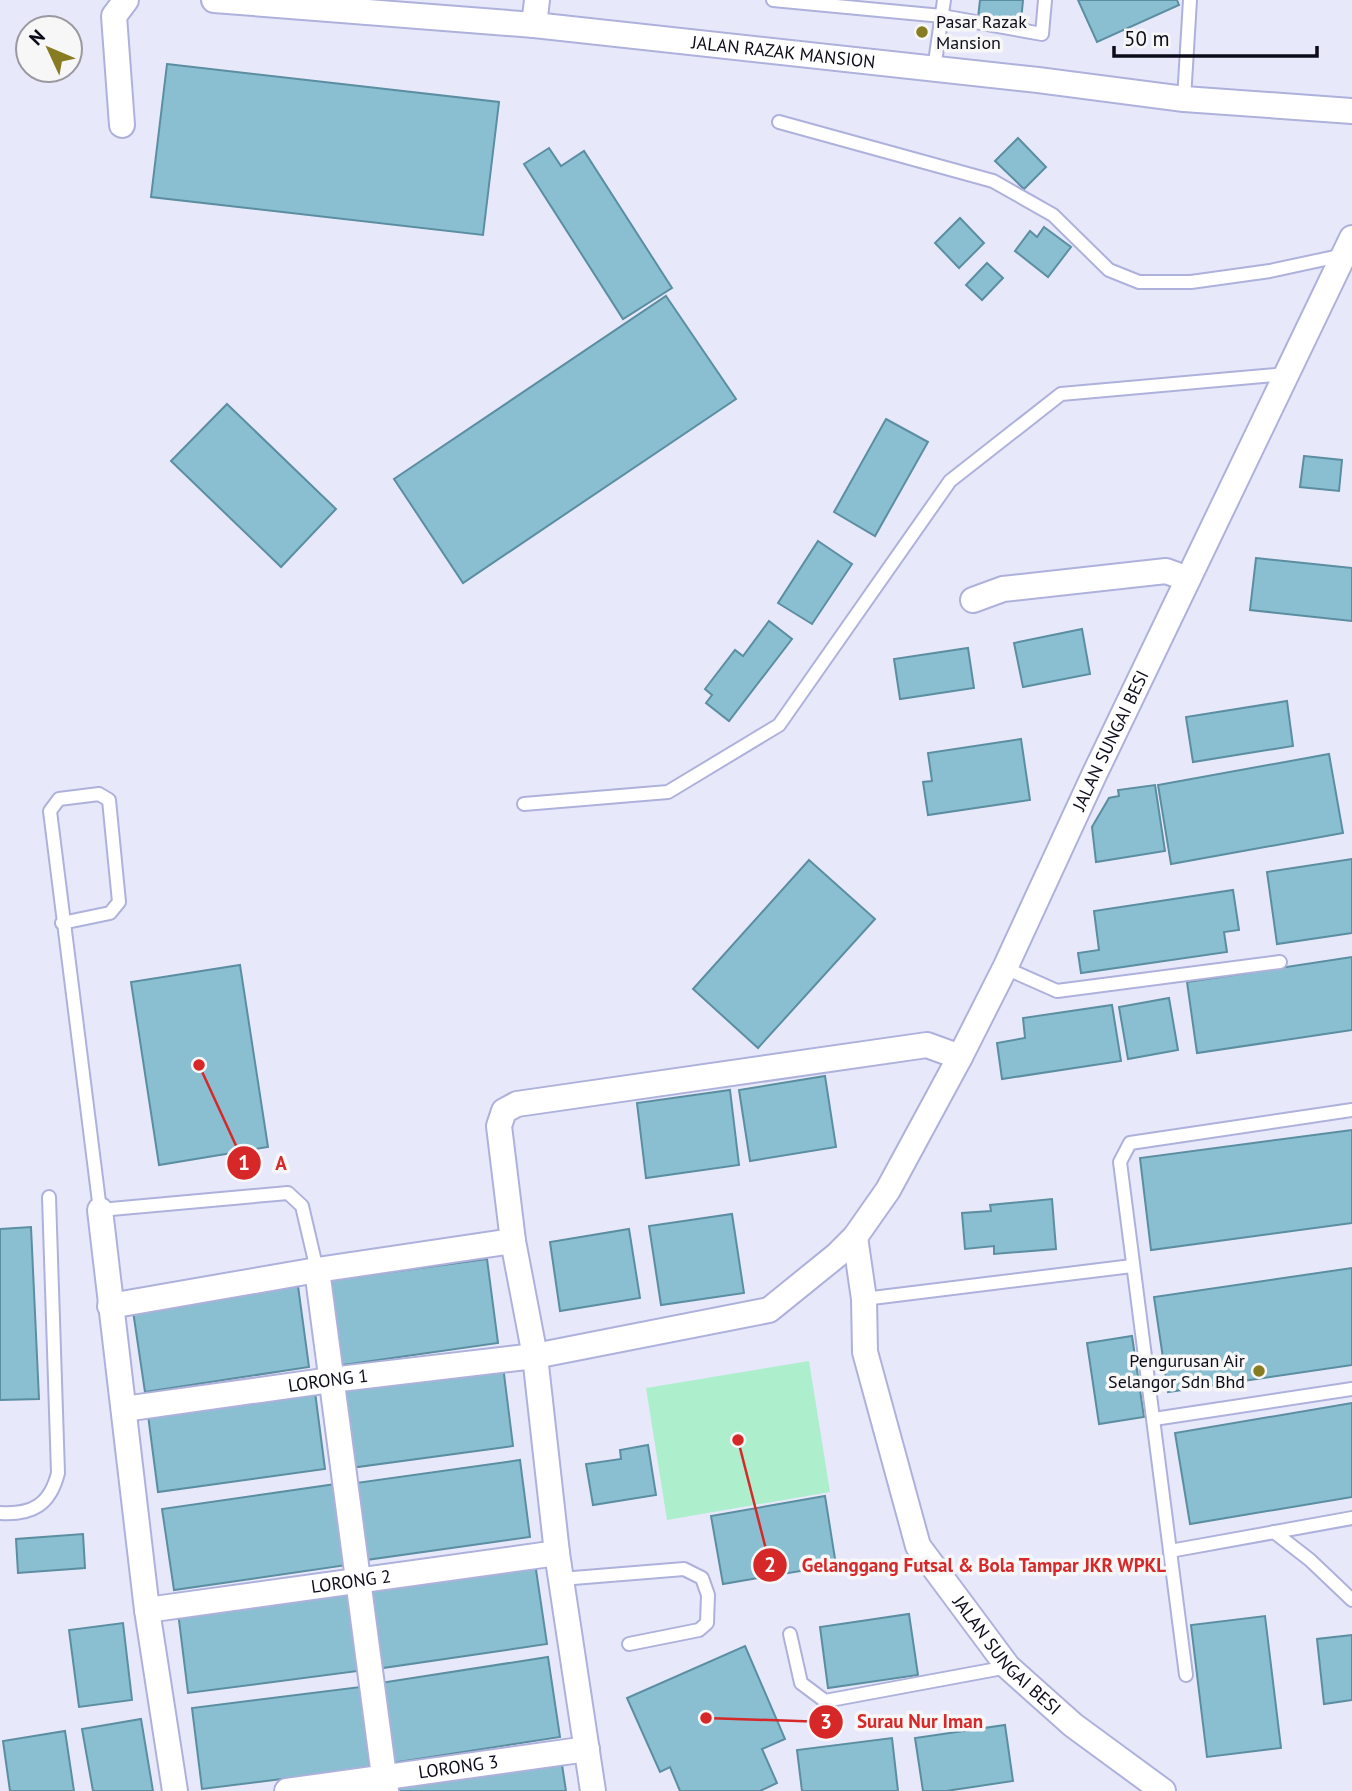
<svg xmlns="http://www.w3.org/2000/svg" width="1352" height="1791" viewBox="0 0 1352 1791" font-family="'PT Sans',sans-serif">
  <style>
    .green { fill: #adeecc }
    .building { fill: #8abed1; stroke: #5b8ea0; stroke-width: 2 }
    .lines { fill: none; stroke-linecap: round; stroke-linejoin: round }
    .service-casing { stroke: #aeb1db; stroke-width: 16 }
    .minor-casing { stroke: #aeb1db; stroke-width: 28 }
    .service { stroke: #fff; stroke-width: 12 }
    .minor { stroke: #fff; stroke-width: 24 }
    .poi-dot { fill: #887c22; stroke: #f7f7f7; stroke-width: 2.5 }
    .labels { text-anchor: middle; stroke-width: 7; stroke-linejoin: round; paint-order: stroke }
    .poi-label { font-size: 18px; fill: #0b0b1a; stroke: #f7f7f7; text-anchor: start }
    .street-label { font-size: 18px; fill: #0b0b1a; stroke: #f7f7f7 }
    .leader { fill: none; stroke: #d62828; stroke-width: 2.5 }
    .callout-dot { fill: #d62828; stroke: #f7f7f7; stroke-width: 2.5 }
    .mark-label { font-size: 21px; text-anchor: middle; font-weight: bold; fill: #fff }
    .callout-label { font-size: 19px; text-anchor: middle; font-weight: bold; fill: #d62828; stroke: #f7f7f7; stroke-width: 7; stroke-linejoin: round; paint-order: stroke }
  </style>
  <rect width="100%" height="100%" fill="#e7e9fb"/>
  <!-- green -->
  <path class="green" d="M809 1361 830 1492 667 1520 646 1388Z"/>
  <!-- building -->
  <g class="building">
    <path d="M980 0H1023L1021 22 978 18Z"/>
    <path d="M1078 0H1177L1179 5 1097 42Z"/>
    <path d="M167 64 499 102 483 235 151 197Z"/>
    <path d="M1018 138 1046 167 1024 189 995 161Z"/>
    <path d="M549 148 561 166 584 151 672 288 623 319 524 164Z"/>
    <path d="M960 218 984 243 959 268 935 243Z"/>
    <path d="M1044 227 1071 247 1048 277 1015 251 1030 231 1037 237Z"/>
    <path d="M987 263 1003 278 982 300 966 285Z"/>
    <path d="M666 296 736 399 463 583 394 479Z"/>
    <path d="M227 404 336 509 281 567 171 461Z"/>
    <path d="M886 419 928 442 875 536 834 512Z"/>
    <path d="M1304 456 1342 460 1339 491 1300 487Z"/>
    <path d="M818 541 852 564 812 624 778 603Z"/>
    <path d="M1256 558 1352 568V621L1250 610Z"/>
    <path d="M769 621 792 639 729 721 706 703 712 695 705 689 735 650 743 656Z"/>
    <path d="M1082 629 1090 674 1023 687 1014 643Z"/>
    <path d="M968 648 974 688 900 699 894 659Z"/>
    <path d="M1287 701 1293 746 1193 762 1186 717Z"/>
    <path d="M1021 739 1030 800 928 815 923 782 932 781 928 753Z"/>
    <path d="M1329 754 1343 833 1171 864 1158 785Z"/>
    <path d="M1155 785 1165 851 1096 862 1092 827 1109 798 1119 796 1118 790Z"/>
    <path d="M1352 859V933L1277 944 1267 872Z"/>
    <path d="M809 860 875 919 758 1048 693 989Z"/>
    <path d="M1233 890 1239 930 1224 932 1227 952 1081 973 1078 953 1099 950 1094 911Z"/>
    <path d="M1352 957V1030L1197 1053 1187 982Z"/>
    <path d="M240 965 268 1147 159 1165 131 982Z"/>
    <path d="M1169 998 1178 1050 1128 1059 1119 1007Z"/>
    <path d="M1112 1005 1121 1061 1002 1079 997 1043 1025 1038 1023 1018Z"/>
    <path d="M825 1076 836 1147 750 1161 739 1090Z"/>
    <path d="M730 1090 739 1165 646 1178 637 1103Z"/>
    <path d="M1352 1130V1223L1151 1250 1140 1158Z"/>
    <path d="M1052 1199 1056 1249 994 1254V1246L965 1249 962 1213 991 1211 990 1205Z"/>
    <path d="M732 1214 744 1293 661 1305 649 1226Z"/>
    <path d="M31 1227 39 1399 0 1400V1229Z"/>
    <path d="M629 1229 640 1298 560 1311 550 1242Z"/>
    <path d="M487 1259 498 1343 336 1366 325 1281Z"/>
    <path d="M1352 1268V1365L1168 1392 1154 1297Z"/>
    <path d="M298 1286 309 1367 145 1392 133 1311Z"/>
    <path d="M1132 1336 1144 1417 1099 1424 1087 1343Z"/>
    <path d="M503 1366 513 1446 350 1468 340 1389Z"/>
    <path d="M315 1392 325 1469 158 1492 148 1415Z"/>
    <path d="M1352 1403V1497L1190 1524 1175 1433Z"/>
    <path d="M648 1445 656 1495 593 1505 586 1464 621 1459 620 1450Z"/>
    <path d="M520 1460 530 1537 366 1560 356 1483Z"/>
    <path d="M336 1484 347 1565 174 1590 162 1509Z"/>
    <path d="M825 1496 836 1565 723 1584 711 1516Z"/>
    <path d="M83 1534 85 1568 18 1573 16 1539Z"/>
    <path d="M535 1563 547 1644 376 1669 365 1589Z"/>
    <path d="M348 1589 358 1671 188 1693 178 1612Z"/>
    <path d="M909 1614 918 1675 828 1688 820 1627Z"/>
    <path d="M1265 1616 1281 1748 1207 1757 1191 1625Z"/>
    <path d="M123 1623 132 1700 79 1707 69 1630Z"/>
    <path d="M1352 1635V1700L1324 1704 1317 1639Z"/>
    <path d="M745 1646 785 1739 762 1749 777 1783 760 1791H680L670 1767 660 1772 627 1698Z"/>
    <path d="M548 1657 560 1737 392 1763 380 1683Z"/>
    <path d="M360 1687 370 1768 202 1789 192 1708Z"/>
    <path d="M141 1719 153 1791H93L82 1729Z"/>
    <path d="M1005 1725 1013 1781 946 1791H923L915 1738Z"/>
    <path d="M65 1731 74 1791H10L3 1741Z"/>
    <path d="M892 1738 898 1791H802L797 1750Z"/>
    <path d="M561 1758 566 1791H395L394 1783Z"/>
  </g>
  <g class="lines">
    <!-- service casing -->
    <g class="service-casing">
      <g id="service">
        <path d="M773 0 942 16 1042 34 1045 0"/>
        <path d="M934 69 944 0"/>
        <path d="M1184 99 1190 0"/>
        <path d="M779 122 993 181 1053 215 1109 270 1139 282H1191L1270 271 1344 255"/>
        <path d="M524 804 668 792 779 725 950 481 1061 394 1286 374"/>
        <path d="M62 923 110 913 119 902 109 800 99 794 59 799 50 811 100 1210 288 1193 302 1206 317 1270"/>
        <path d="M1005 968 1057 991 1280 962"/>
        <path d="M1352 1110 1130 1143 1120 1162 1170 1551 1352 1518"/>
        <path d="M864 1299 1132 1266"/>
        <path d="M1154 1419 1352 1389"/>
        <path d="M0 1513C32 1515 50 1505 58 1473L49 1197"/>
        <path d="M1274 1532 1310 1560 1352 1600"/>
        <path d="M1170 1551 1186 1675"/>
        <path d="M561 1579 684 1569 702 1578 708 1595 707 1623 699 1630 629 1644"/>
        <path d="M790 1634 801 1683 825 1701 1008 1667"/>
      </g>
    </g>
    <!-- minor casing -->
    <g class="minor-casing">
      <g id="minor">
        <path id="s1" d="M214 0 534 25 1038 80 1184 99 1352 111"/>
        <path d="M534 25 537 0"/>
        <path d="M122 125 114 16 126 0"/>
        <path d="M973 600 1003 589 1166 571 1188 579"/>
        <path d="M100 1210 147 1610 175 1791"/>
        <path id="s2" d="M855 1237 864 1299 865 1352 918 1546 1008 1667 1073 1725 1163 1791"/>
        <path d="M317 1270 386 1791"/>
        <path d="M110 1306 317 1270 513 1241"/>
        <path id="s3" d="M124 1409 331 1380 535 1356 769 1310 837 1255 855 1237 888 1190 960 1057 1005 968 1094 775 1352 238"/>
        <path id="s4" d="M147 1610 557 1553"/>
        <path id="s5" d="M287 1791 587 1749"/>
        <path d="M593 1791 557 1553 535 1356 513 1241 499 1126 504 1111 517 1104 927 1045 960 1057"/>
      </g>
    </g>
    <!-- service -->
    <use href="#service" class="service"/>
    <!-- minor -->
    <use href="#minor" class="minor"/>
  </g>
  <!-- markers -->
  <g class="poi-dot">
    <circle cx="922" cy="32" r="7"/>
    <circle cx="1259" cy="1371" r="7"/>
  </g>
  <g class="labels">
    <!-- poi labels -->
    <g class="poi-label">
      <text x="936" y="28">Pasar Razak<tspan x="936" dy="21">Mansion</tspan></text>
      <text x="1245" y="1367" text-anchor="end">Pengurusan Air<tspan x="1245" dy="21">Selangor Sdn Bhd</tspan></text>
    </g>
    <!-- street labels -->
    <g class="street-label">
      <text dy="6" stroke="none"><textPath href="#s1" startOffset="572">JALAN RAZAK MANSION</textPath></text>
      <text dy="6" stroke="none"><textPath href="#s3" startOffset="1325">JALAN SUNGAI BESI</textPath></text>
      <text dy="6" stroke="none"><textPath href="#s3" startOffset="206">LORONG 1</textPath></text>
      <text dy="6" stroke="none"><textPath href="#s4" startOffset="206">LORONG 2</textPath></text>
      <text dy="6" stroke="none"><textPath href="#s2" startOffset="458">JALAN SUNGAI BESI</textPath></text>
      <text dy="6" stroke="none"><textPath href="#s5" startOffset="173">LORONG 3</textPath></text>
    </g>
  </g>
  <!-- callouts -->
  <path class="leader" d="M199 1065L244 1163M738 1440L770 1565M706 1718L826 1722"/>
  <g class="callout-dot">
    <circle cx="199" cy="1065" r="7"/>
    <circle cx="738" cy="1440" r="7"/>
    <circle cx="706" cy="1718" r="7"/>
    <circle cx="244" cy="1163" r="18"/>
    <circle cx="770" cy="1565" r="18"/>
    <circle cx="826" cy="1722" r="18"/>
  </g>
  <g class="mark-label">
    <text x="244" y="1170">1</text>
    <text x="770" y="1572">2</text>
    <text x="826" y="1729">3</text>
  </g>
  <g class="callout-label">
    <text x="281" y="1170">A</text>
    <text x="984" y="1572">Gelanggang Futsal &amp; Bola Tampar JKR WPKL</text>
    <text x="920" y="1728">Surau Nur Iman</text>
  </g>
  <!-- north arrow -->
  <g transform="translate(49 49) rotate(314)"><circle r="33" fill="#f7f7f7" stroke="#99999f" stroke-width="2"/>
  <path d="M0-5L12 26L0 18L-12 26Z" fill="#887c22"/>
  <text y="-10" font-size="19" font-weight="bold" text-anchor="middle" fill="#0b0b1a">N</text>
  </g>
  <!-- scale -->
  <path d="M1114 46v10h203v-10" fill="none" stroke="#0b0b1a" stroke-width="3.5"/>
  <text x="1124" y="46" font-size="21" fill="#0b0b1a" stroke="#f7f7f7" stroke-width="5" paint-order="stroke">50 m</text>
</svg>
